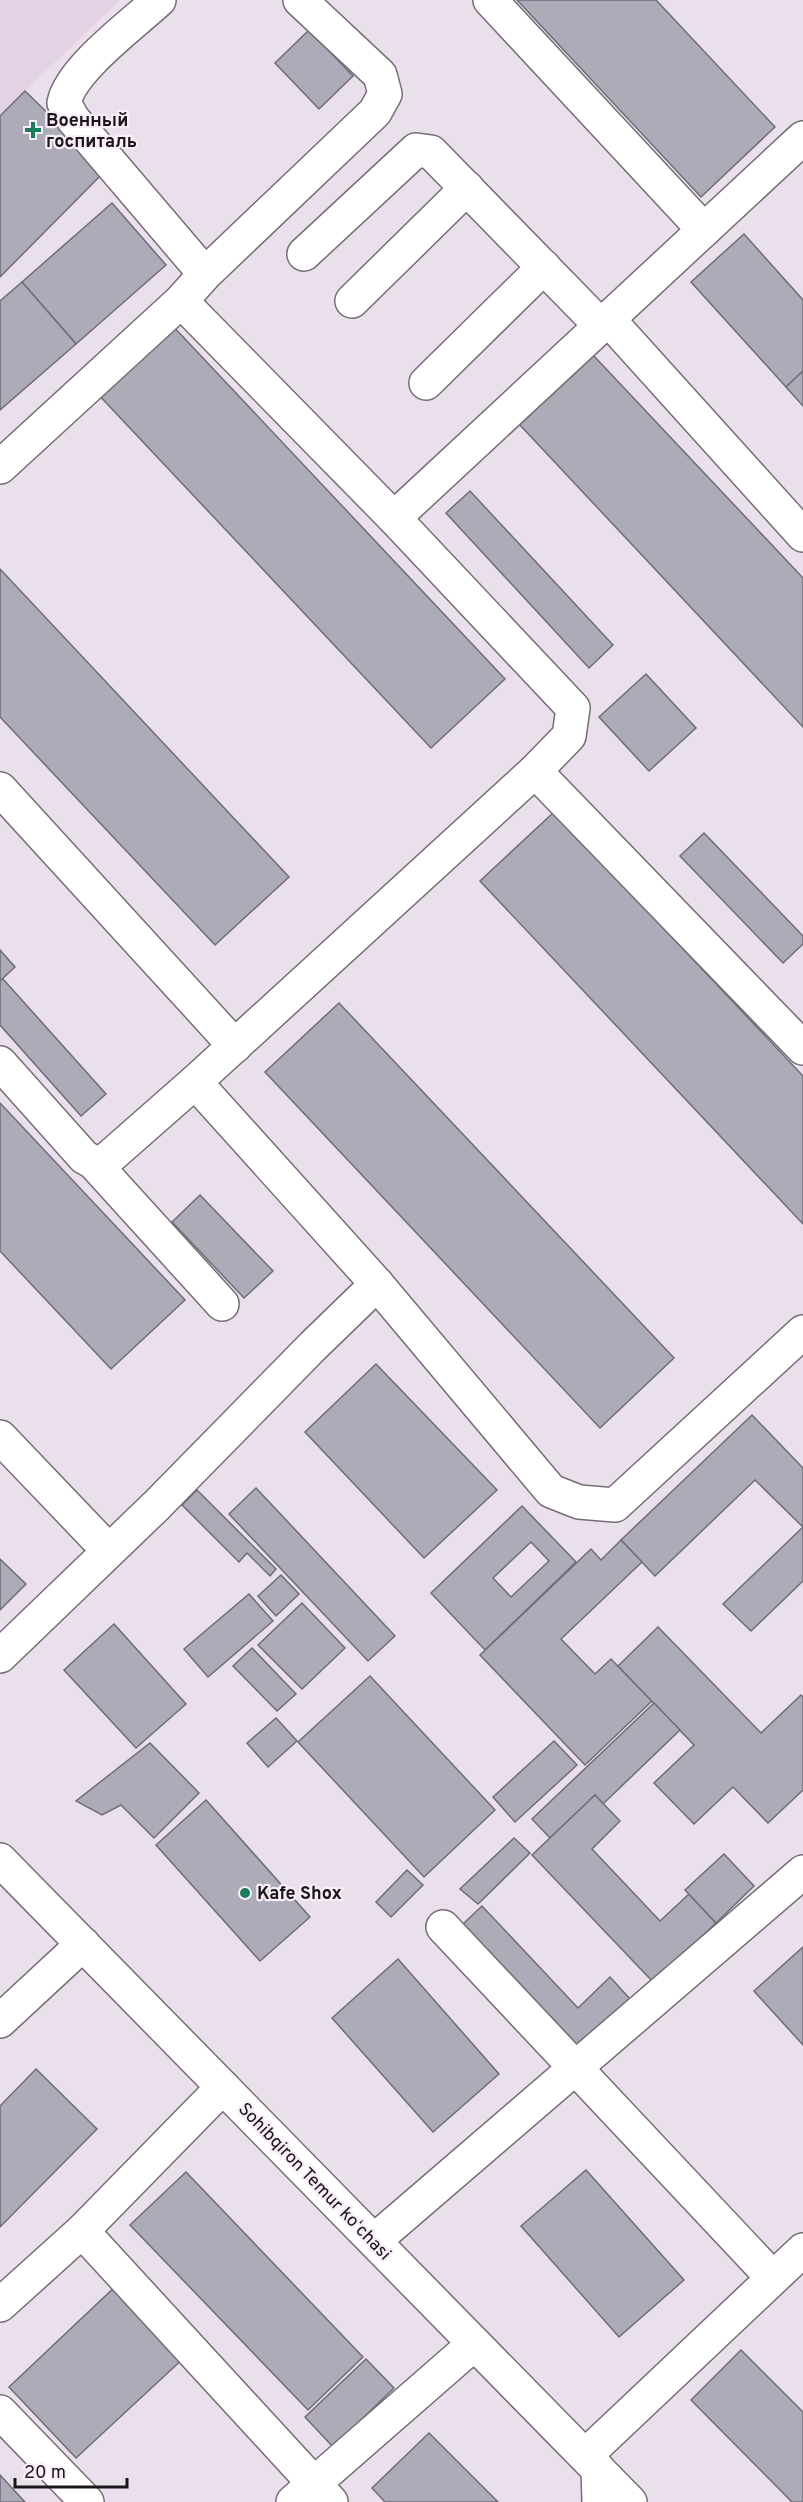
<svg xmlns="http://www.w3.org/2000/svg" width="803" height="2502" viewBox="0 0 803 2502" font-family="Overpass,sans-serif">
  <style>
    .built { fill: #e2d2e3 }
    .building { fill: #adabb8; stroke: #6e6c78; stroke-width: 1.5; fill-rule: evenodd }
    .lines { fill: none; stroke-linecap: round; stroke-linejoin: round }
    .minor-casing { stroke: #766d76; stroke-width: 36 }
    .major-casing { stroke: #766d76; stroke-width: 36 }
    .minor { stroke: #fff; stroke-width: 33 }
    .major { stroke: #fff; stroke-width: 33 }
    .poi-dot { fill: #167f59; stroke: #f8edf8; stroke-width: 2 }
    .labels { text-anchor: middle; stroke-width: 4.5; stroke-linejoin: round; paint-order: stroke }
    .poi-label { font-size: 18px; font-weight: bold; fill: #1a161a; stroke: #f8edf8; text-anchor: start }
    .street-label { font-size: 18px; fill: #1a161a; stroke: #f8edf8 }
  </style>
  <rect width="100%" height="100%" fill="#eae0eb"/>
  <!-- built -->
  <path class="built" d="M0 0H120L25 91 106 170 0 277Z"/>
  <!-- building -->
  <g class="building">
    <path d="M517 0H656L775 127 701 197Z"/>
    <path d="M309 30 353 76 319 109 275 63Z"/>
    <path d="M25 91 106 170 0 277V116Z"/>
    <path d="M112 203 166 265 76 344 22 282Z"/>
    <path d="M744 234 803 300V371L786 387 691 282Z"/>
    <path d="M22 282 76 344 0 410V301Z"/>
    <path d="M170 323 505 679 431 748 96 392Z"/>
    <path d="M593 355 803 578V727L519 424Z"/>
    <path d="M803 371V406L786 387Z"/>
    <path d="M470 491 613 645 589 668 446 513Z"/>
    <path d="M0 569 289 877 215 945 0 717Z"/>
    <path d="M646 674 696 728 649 771 599 717Z"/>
    <path d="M554 812 803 1076V1224L480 881Z"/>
    <path d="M704 833 803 936V944L783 963 680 856Z"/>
    <path d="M0 950 15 967 0 981Z"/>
    <path d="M3 979 106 1094 81 1116 0 1025V981Z"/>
    <path d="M339 1003 674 1358 600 1428 265 1072Z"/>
    <path d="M0 1103 185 1300 111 1369 0 1251Z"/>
    <path d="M200 1195 273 1271 244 1298 172 1222Z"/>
    <path d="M376 1364 497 1490 424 1558 305 1432Z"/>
    <path d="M752 1415 803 1468V1527L755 1480 655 1576 621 1540Z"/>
    <path d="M256 1488 395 1636 368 1661 229 1514Z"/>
    <path d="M197 1490 276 1569 270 1576 247 1553 239 1562 182 1505Z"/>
    <path d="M522 1506 576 1562 485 1650 431 1593ZM531 1542 549 1561 511 1597 493 1578Z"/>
    <path d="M803 1527V1581L751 1631 723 1604Z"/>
    <path d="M621 1540 642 1562 561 1639 595 1674 611 1659 652 1701 585 1765 480 1655 591 1549 601 1560Z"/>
    <path d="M0 1559 26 1584 0 1610Z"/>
    <path d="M281 1575 299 1594 276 1616 258 1596Z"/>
    <path d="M249 1594 273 1621 208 1677 184 1649Z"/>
    <path d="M302 1603 345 1648 302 1689 258 1645Z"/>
    <path d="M114 1624 186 1704 136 1748 64 1670Z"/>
    <path d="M658 1627 761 1733 801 1695 803 1697V1790L768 1823 733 1787 694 1824 654 1783 694 1745 618 1666Z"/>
    <path d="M252 1648 296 1694 277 1711 233 1666Z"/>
    <path d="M370 1676 495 1810 424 1877 298 1742Z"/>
    <path d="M654 1703 680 1730 603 1804 595 1795 550 1838 532 1819Z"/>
    <path d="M276 1718 297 1741 268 1767 247 1743Z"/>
    <path d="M554 1741 577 1765 515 1822 493 1797Z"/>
    <path d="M150 1743 199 1793 154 1838 121 1805 102 1815 76 1801Z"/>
    <path d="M595 1795 620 1821 592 1849 660 1921 689 1894 716 1923 653 1982 532 1855Z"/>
    <path d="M206 1800 310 1917 260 1961 156 1845Z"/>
    <path d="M514 1838 530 1853 478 1904 460 1889Z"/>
    <path d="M724 1854 754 1886 716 1923 685 1890Z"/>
    <path d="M407 1870 423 1885 391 1917 376 1902Z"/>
    <path d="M482 1906 578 2008 610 1977 630 1999 579 2047 463 1924Z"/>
    <path d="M803 1947V2045L754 1991Z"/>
    <path d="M398 1959 499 2074 433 2132 332 2018Z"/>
    <path d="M36 2069 97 2129 0 2227V2106Z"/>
    <path d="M586 2170 684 2280 619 2337 521 2226Z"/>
    <path d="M186 2172 363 2357 308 2410 130 2225Z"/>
    <path d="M119 2283 187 2355 76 2458 9 2387Z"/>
    <path d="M741 2350 803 2412V2502H792L691 2400Z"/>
    <path d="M366 2359 394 2388 333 2447 305 2417Z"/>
    <path d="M429 2433 498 2502H385L372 2488Z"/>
    <path d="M0 2475 25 2502H0Z"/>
  </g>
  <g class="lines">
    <!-- minor casing -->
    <g class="minor-casing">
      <g id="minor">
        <path d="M159 0C133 24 70 70 64 103L73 119 205 274"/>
        <path d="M490 0 704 230"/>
        <path d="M304 254 416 150 431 152 601 326"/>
        <path d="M181 301 394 518"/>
        <path d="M352 301 467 188"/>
        <path d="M608 319 803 535"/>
        <path d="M426 383 544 267"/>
        <path d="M0 467 181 301 205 274 375 112 385 94 380 75 300 0"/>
        <path d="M535 771 803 1048"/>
        <path d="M0 789 235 1046"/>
        <path d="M0 1063 84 1157 93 1162H104L195 1082"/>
        <path d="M93 1162 222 1304"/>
        <path d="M377 1284 551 1491 579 1502 615 1505 803 1332"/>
        <path d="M0 1437 109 1551"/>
        <path d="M0 1656 156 1506 313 1346 377 1284 195 1082 535 771 569 736 573 708 394 518 803 138"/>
        <path d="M443 1927 773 2278"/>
        <path d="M0 2021 83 1944"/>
        <path d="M82 2231 331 2502"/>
        <path d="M374 2241 803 1872"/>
        <path d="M0 2305 82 2231 223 2087"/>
        <path d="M0 2412 87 2502"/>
        <path d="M585 2456 803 2250"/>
        <path d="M598 2469 599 2502"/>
        <path d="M293 2502 474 2344"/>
      </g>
    </g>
    <!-- major casing -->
    <g class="major-casing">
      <path id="major" d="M0 1860 630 2502"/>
    </g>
    <!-- minor -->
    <use href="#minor" class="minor"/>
    <!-- major -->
    <use href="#major" class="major"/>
  </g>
  <!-- markers -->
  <g class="poi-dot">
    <path d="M30 121h6v6h6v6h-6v6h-6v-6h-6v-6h6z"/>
    <circle cx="245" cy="1893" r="6"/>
  </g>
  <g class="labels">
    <!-- poi labels -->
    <g class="poi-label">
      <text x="46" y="126">Военный<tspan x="46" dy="21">госпиталь</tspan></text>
      <text x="257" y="1899">Kafe Shox</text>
    </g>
    <!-- street labels -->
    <g class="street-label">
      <text transform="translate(315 2181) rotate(46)" y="6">Sohibqiron Temur koʻchasi</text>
    </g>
  </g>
  <!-- scale -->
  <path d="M15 2478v9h112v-9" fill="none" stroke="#1a161a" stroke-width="3"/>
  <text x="24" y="2478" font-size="18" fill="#1a161a" stroke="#f8edf8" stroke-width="4.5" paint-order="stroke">20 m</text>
</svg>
